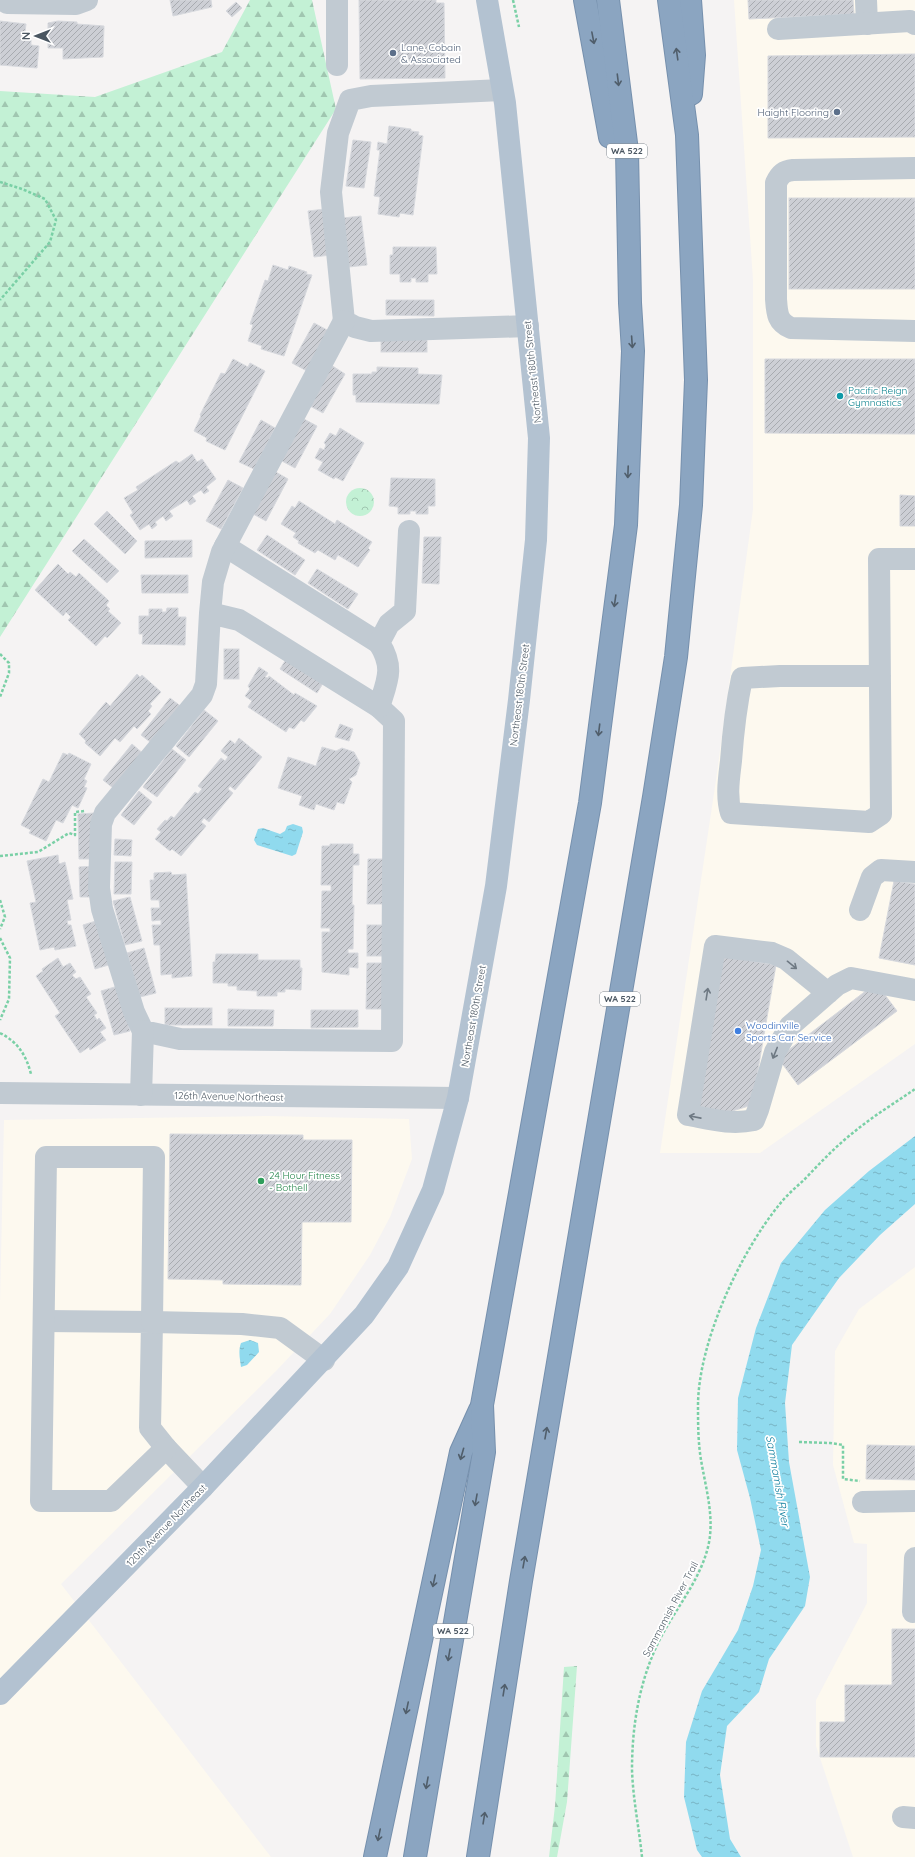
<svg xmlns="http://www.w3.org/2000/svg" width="915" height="1857" viewBox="0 0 915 1857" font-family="Quicksand,sans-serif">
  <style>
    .commercial { fill: #fdf9ef }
    .forest { fill: url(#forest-firs) }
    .park { fill: url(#park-crowns) }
    .water { fill: url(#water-ripples) }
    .building { fill: url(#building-hatch); stroke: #d7d9de }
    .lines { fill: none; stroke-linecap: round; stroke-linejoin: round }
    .highway-casing { stroke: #7690ad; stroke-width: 24 }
    .path { stroke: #7ad0a6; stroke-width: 2.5; stroke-dasharray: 3 2; stroke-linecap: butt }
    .minor { stroke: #c1cad2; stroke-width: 22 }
    .major { stroke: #b3c2d1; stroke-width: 22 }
    .highway { stroke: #8ba5c1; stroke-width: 22 }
    .oneway { stroke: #505e6b }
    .oneway2 { stroke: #6e7983 }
    .service-dot { fill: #5c6f8a; stroke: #fff; stroke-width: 1.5 }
    .culture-dot { fill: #0f9aa8; stroke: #fff; stroke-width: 1.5 }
    .shop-dot { fill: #3f7fe0; stroke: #fff; stroke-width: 1.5 }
    .leisure-dot { fill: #2e9e5b; stroke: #fff; stroke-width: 1.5 }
    .labels { text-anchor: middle; stroke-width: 3.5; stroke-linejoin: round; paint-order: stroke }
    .shield { fill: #fff; stroke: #808990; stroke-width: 1 }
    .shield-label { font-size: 9px; font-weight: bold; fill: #4a5661 }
    .service-label { font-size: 10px; fill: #4e5e75; stroke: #fff; text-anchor: start }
    .street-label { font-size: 10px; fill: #4a5661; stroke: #fff }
    .culture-label { font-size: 10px; fill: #0d838f; stroke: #fff; text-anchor: start }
    .shop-label { font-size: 10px; fill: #366cbe; stroke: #fff; text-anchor: start }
    .leisure-label { font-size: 10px; fill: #27864d; stroke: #fff; text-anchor: start }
    .water-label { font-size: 11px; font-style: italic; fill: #0c7c9b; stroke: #fff }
  </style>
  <defs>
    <pattern id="forest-firs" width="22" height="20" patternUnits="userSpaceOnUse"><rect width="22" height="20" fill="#c3f1d5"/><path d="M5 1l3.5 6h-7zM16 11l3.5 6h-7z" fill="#a0c6b0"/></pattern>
    <pattern id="park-crowns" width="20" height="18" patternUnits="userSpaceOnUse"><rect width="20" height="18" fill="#c3f1d5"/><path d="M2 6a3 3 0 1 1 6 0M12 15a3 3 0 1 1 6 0" fill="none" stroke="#a0c6b0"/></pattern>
    <pattern id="water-ripples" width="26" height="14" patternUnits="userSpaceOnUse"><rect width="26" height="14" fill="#90daee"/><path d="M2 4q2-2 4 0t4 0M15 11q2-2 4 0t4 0" fill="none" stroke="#78b4c4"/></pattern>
    <pattern id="building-hatch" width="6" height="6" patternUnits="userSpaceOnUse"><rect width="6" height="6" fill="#cdcfd5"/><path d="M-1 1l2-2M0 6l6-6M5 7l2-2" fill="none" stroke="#a8abb0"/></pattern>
  </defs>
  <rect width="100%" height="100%" fill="#f5f3f3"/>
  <!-- commercial -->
  <g class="commercial">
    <path d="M734 0H915V1044L760 1153H660L716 780 753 509V280Z"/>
    <path d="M266 1116 409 1119 412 1159 390 1217 370 1255 330 1314 276 1371 61 1584 271 1857H0V1304L4 1120Z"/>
    <path d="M915 1267V1857H853L816 1746V1700L867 1603V1544L854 1543 833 1465 835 1351 859 1309Z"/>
  </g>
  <!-- forest -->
  <g class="forest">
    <path d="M250 0H312L336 109 0 637V91L95 97 222 52Z"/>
    <path d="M577 1666 567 1802 557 1857H549L555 1806 564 1667Z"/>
  </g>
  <!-- park -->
  <circle class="park" cx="360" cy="502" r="14"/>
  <!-- water -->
  <g class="water">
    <path d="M293 824 302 827 303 832 296 854 292 856 257 845 254 840 258 829 263 828 280 834 285 831 287 826Z"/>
    <path d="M915 1136V1204L880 1235 839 1278 792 1345 785 1403 789 1462 810 1577 805 1606 769 1659 759 1692 727 1726 720 1775 730 1839 741 1857H702L697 1850 684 1797 686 1742 702 1691 738 1630 753 1586 761 1550 750 1498 737 1450 738 1398 756 1328 781 1263 825 1210 869 1171Z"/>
    <path d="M250 1340 258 1343 259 1352 247 1365 241 1367C240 1359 238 1351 241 1343Z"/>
  </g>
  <!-- building -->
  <g class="building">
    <path d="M170 0H211L212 7 173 16Z"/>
    <path d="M359 0H436V3H444L445 78 360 79Z"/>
    <path d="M748 0H853L854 14 749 19Z"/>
    <path d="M236 2 242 8 232 17 226 11Z"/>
    <path d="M0 21 26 24 24 40H31V45L39 46 37 68 0 65Z"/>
    <path d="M58 21 77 22V24L104 26 103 57 63 59V48H48V23Z"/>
    <path d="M915 54V137L768 138V56Z"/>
    <path d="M389 126 411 129V131L419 132 418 135 423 136 413 215 400 213 399 217 378 214 380 197 374 196 380 150H377L378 142 387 144Z"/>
    <path d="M353 140 371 142 364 188 346 186Z"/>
    <rect x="789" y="198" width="126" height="91"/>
    <path d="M325 209 331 255 314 257 308 211Z"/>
    <path d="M361 216 367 265 349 267 343 218Z"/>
    <path d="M393 247H436L437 274H428V282H416V278H411V282H400V274H390V255H393Z"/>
    <path d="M273 265 288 270 289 266 307 272 306 274 312 275 284 356 261 349 262 346 248 341 253 325 250 324 265 280 268 281Z"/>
    <path d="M386 300H434V316L386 315Z"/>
    <path d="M314 323 329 331 307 371 292 363Z"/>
    <rect x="381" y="336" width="46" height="16"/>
    <path d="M233 359 248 367 250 363 265 371 225 450 206 441 207 438 194 431 201 416 200 415 221 373 225 374Z"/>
    <path d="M765 359H915V434L765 433Z"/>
    <path d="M331 365 345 374 323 413 308 405Z"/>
    <path d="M377 367 418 368V374L442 375 439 404 356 402V395H353V374H372V372H377Z"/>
    <path d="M302 418 317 426 295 468 280 460Z"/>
    <path d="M261 420 275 428 254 469 239 462Z"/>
    <path d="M340 428 364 443 343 481 335 477 334 479 318 470 323 462 315 458 320 448 324 450 326 445 324 443 330 433 336 436Z"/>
    <path d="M192 454 197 462 202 459 216 479 206 487 209 491 204 494 201 490 192 496 196 501 190 505 187 500 169 511 173 516 166 521 163 516 155 522 157 525 152 529 149 524 140 530 130 515 133 513 124 498 138 490 136 487 176 461 179 463Z"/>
    <path d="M274 471 288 479 266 521 251 513Z"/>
    <path d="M391 478 435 479V506H428V514H416V511H410V514H398V507L389 506Z"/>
    <path d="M228 480 243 488 221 529 206 521Z"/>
    <path d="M900 495 915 496V526H900Z"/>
    <path d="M299 501 335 524 337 520 372 542 368 548 370 550 358 567 338 555 335 560 318 550 315 553 298 543 299 541 293 537 296 533 281 524 292 506 295 508Z"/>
    <path d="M107 511 137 541 125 554 94 524Z"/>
    <path d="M267 535 305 560 295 575 257 550Z"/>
    <path d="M424 537H441L439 584 422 583Z"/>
    <path d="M84 539 119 571 107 583 72 551Z"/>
    <path d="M192 540V557L145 558V541Z"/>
    <path d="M58 564 68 574 70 572 76 577 79 573 109 601 106 605 110 609 108 611 121 623 107 638 105 636 96 646 68 620 71 617 66 612 63 616 35 590Z"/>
    <path d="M317 569 358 594 348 609 308 583Z"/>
    <path d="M141 575H188V593H142Z"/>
    <path d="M167 608H178V617H186L185 645 142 644 143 634H139V616H149V609H162V612H166Z"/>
    <rect x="224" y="649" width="15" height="30"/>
    <path d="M288 656 325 680 317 693 280 669Z"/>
    <path d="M259 667 268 673 265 677 268 678 269 676 294 695 295 693 317 706 304 722 301 720 294 729 289 727 286 732 248 707 252 701 245 696 250 689 248 686Z"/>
    <path d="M137 674 140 677 142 675 161 692 150 704 152 706 148 711 151 714 137 729 134 726 120 742 115 738 100 756 85 743 86 741 79 734 106 702 110 706Z"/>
    <path d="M170 698 183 708 154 745 141 735Z"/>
    <path d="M204 710 218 721 189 757 176 746Z"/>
    <path d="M340 724 353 729 349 741 335 737Z"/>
    <path d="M239 738 262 757 235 790 230 786 228 789 233 793 209 822 204 818 201 822 206 826 181 856 172 849 170 851 155 839 161 832 157 829 165 820 167 821 171 816 174 818 195 792 198 794 202 789 198 786 221 758 225 761 228 757 221 751 230 740 235 744Z"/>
    <path d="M132 744 145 755 117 791 103 780Z"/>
    <path d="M322 747 336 751 342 748 354 752 360 763 356 775 349 779 352 782 344 804 337 802 334 810 316 804 314 810 299 805 302 796 278 788 288 757 316 766Z"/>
    <path d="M172 749 186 760 157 797 143 787Z"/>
    <path d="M63 753 68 755 69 753 91 764 84 779 87 781 84 787 87 788 78 808 72 805 63 823 56 820 46 841 29 833 31 830 21 825 43 779 49 782Z"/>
    <path d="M139 791 152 802 134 825 121 815Z"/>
    <path d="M95 813 96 859H79L78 814Z"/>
    <path d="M115 839 132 840 131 856 114 855Z"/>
    <path d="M330 844H353V854H359V865H353L352 905H354L353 949H348V953H358V968L349 967V975L322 972V932H330V928H321L322 891H331V885H321L322 846H330Z"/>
    <path d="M58 855 59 864 65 862 73 899 67 900 71 920 67 921 68 925H71L76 946 55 950 54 947 40 950 30 903 36 902 27 861Z"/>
    <path d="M368 859H384L383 904H367Z"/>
    <path d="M115 862H132L131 894H114Z"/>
    <path d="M96 866 97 897H80L79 867Z"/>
    <path d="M171 872 172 875 186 874 192 976 172 978V974L161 975 160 945H154L152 925H161V920L152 921 151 908H160L159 900H151L150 880H154V873Z"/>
    <path d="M894 881 915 884V965L879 958Z"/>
    <path d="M130 897 142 941 125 945 113 901Z"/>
    <path d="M99 920 112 964 95 969 83 925Z"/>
    <rect x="367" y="925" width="17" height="31"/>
    <path d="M144 948 156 993 140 997 127 953Z"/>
    <path d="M216 954H258V960H300V968H302L301 990 285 989V992H277V996H257V991L237 990V986H228V983H213V962H215Z"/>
    <path d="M722 956 776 965 752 1105 726 1113 697 1108Z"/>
    <path d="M58 958 63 967 70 963 76 972 72 975 76 979 80 977 91 994 86 997 97 1013 94 1015 97 1020 99 1018 106 1028 100 1032 106 1040 90 1050 89 1047 80 1053 55 1016 60 1013 36 976 43 971 42 969Z"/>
    <path d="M367 963H384L383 1009H366Z"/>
    <path d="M118 986 130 1031 114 1035 101 991Z"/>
    <path d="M867 990 885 995 897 1011 798 1085 778 1058Z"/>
    <rect x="165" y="1008" width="47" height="17"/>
    <path d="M228 1009 274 1010 273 1026H228Z"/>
    <path d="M311 1010H358V1027L311 1028Z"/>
    <path d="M170 1134 303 1135V1140H352L351 1222H302L301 1285 223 1284V1280L168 1279Z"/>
    <path d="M867 1445 915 1446V1480L866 1479Z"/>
    <path d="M892 1629H915V1757H820V1722H845V1685H892Z"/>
  </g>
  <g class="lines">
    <!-- highway casing -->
    <g class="highway-casing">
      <g id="highway">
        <path d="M585 0 610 137"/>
        <path d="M690 0 694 55 691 94"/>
        <path d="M375 1857 461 1452 480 1410"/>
        <path d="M415 1857 484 1452 482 1405 590 803 626 525 633 351 630 303 627 151 608 0"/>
        <path d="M478 1857 521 1581 654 797 676 657 691 505 696 380 687 135 669 0"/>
      </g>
    </g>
    <!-- path -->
    <g class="path">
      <path d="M513 0 519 27"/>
      <path d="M0 182 22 189 45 199 56 220 50 242 0 300"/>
      <path d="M0 654 9 663V673L0 697"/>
      <path d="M0 856 38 852 69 833 75 835V812L85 811"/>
      <path d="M0 900 5 917 0 929"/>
      <path d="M0 938 10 958 9 999 0 1020"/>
      <path d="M0 1033C18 1042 26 1055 31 1074"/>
      <path d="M799 1442 830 1443 843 1445V1479L860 1481"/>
      <path d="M642 1857C639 1828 633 1799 632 1770 632 1726 639 1683 658 1643 674 1610 699 1583 708 1547 715 1519 706 1489 701 1460 698 1442 698 1423 698 1404 699 1341 740 1253 779 1205 786 1196 795 1188 804 1180 820 1163 836 1146 854 1132 873 1116 895 1103 915 1089"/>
    </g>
    <!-- minor -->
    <g class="minor">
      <path d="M866 0 867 24"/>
      <path d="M7 3 76 4 87 0"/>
      <path d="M778 29 910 21 915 24"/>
      <path d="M337 65V0"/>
      <path d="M502 90 371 96 350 100 338 133 331 192 344 321 355 327 371 331 528 326"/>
      <path d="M915 168 793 170C784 171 780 174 776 183V299C777 313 777 322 791 328L915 331"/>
      <path d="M225 546 379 643"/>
      <path d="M210 613 239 620 379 707 394 721 392 1041 180 1039 143 1031 134 1012 102 909 99 888 101 824 105 813 202 695 206 684 210 613 213 582 222 552 344 321"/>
      <path d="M880 676H780L742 678C736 706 733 733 731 761 729 778 726 796 731 813L869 822 881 814 879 559H915"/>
      <path d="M379 707C387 681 395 668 379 643L389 624 405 611 409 531"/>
      <path d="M860 910 872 877 881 870 915 872"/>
      <path d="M828 993 786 959 772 953 715 946 688 1115C710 1119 731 1125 754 1120L758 1110 775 1052 790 1026 837 985 851 978 915 990"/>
      <path d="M0 1093 458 1098"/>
      <path d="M141 1095 143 1031"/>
      <path d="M44 1321 152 1322 150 1428 166 1448 203 1487"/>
      <path d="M166 1448 111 1501H41L46 1157H154L152 1322 242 1324 280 1328 324 1360"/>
      <path d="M863 1502 915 1501"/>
      <path d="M913 1612 915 1558"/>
      <path d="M903 1817 915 1818"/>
    </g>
    <!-- major -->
    <path class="major" d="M0 1694 203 1487 364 1315 398 1267 433 1190 458 1098 496 886 519 700 536 540 539 438 505 103 487 0"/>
    <!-- highway -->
    <use href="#highway" class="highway"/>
  </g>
  <!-- one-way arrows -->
  <defs><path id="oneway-shaft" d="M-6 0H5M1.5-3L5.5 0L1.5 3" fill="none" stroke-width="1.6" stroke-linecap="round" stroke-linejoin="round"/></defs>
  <g class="oneway">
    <use href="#oneway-shaft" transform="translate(593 38) rotate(79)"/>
    <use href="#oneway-shaft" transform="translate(677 54) rotate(-98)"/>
    <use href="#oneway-shaft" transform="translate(618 80) rotate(83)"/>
    <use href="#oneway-shaft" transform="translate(632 342) rotate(86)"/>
    <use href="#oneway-shaft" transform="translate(628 472) rotate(92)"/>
    <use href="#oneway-shaft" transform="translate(615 601) rotate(98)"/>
    <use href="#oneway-shaft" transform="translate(599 730) rotate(97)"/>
    <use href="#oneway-shaft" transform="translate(546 1433) rotate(-80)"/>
    <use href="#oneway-shaft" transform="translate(462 1454) rotate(106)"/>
    <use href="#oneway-shaft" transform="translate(476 1500) rotate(100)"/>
    <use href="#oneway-shaft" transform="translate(524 1562) rotate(-80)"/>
    <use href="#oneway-shaft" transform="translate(434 1581) rotate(102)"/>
    <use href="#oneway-shaft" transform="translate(449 1655) rotate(100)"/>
    <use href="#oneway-shaft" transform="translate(504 1690) rotate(-81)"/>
    <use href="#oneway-shaft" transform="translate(407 1708) rotate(102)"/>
    <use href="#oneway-shaft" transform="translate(427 1783) rotate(100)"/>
    <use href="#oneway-shaft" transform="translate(484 1818) rotate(-81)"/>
    <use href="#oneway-shaft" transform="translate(379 1835) rotate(102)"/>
  </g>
  <g class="oneway2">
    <use href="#oneway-shaft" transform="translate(792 965) rotate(39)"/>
    <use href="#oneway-shaft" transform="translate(707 994) rotate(-81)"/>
    <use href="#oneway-shaft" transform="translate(775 1053) rotate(112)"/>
    <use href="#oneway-shaft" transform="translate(695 1117) rotate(-169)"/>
  </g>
  <!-- markers -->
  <g class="service-dot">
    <circle cx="393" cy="53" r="4"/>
    <circle cx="837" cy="112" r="4"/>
  </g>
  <circle class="culture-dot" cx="840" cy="396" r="4"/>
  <circle class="shop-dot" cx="738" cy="1031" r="4"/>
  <circle class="leisure-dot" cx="261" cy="1181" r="4"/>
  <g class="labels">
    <!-- shield labels -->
    <g class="shield">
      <rect x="607" y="144" width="40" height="14" rx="3"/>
      <rect x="600" y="992" width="40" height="14" rx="3"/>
      <rect x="433" y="1624" width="40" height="14" rx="3"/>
    </g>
    <g class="shield-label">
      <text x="627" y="154">WA 522</text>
      <text x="620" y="1002">WA 522</text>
      <text x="453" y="1634">WA 522</text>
    </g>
    <!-- service labels -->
    <g class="service-label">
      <text x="401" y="51">Lane, Cobain<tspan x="401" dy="12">&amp; Associated</tspan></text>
      <text x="829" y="116" text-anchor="end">Haight Flooring</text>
    </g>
    <!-- street labels -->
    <g class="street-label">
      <text transform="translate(532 372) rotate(-96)" y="4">Northeast 180th Street</text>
      <text transform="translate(519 695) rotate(-83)" y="4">Northeast 180th Street</text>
      <text transform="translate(473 1016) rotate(-80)" y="4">Northeast 180th Street</text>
      <text transform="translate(229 1096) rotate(1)" y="4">126th Avenue Northeast</text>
      <text transform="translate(166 1525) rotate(-46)" y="4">120th Avenue Northeast</text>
      <text transform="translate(670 1609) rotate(-62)" y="4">Sammamish River Trail</text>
    </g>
    <!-- culture labels -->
    <g class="culture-label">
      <text x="848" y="394">Pacific Reign<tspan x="848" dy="12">Gymnastics</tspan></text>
    </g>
    <!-- shop labels -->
    <g class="shop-label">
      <text x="746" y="1029">Woodinville<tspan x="746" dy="12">Sports Car Service</tspan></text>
    </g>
    <!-- leisure labels -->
    <g class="leisure-label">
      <text x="269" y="1179">24 Hour Fitness<tspan x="269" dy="12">- Bothell</tspan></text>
    </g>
    <!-- water labels -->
    <g class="water-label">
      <text transform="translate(778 1481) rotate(80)" y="4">Sammamish River</text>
    </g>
  </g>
  <!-- north arrow -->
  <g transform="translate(36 36) rotate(270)" stroke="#ffffff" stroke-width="3" paint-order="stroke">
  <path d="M0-3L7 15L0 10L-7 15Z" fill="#4a5661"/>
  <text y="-6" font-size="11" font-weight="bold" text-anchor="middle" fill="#4a5661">N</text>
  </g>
</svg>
